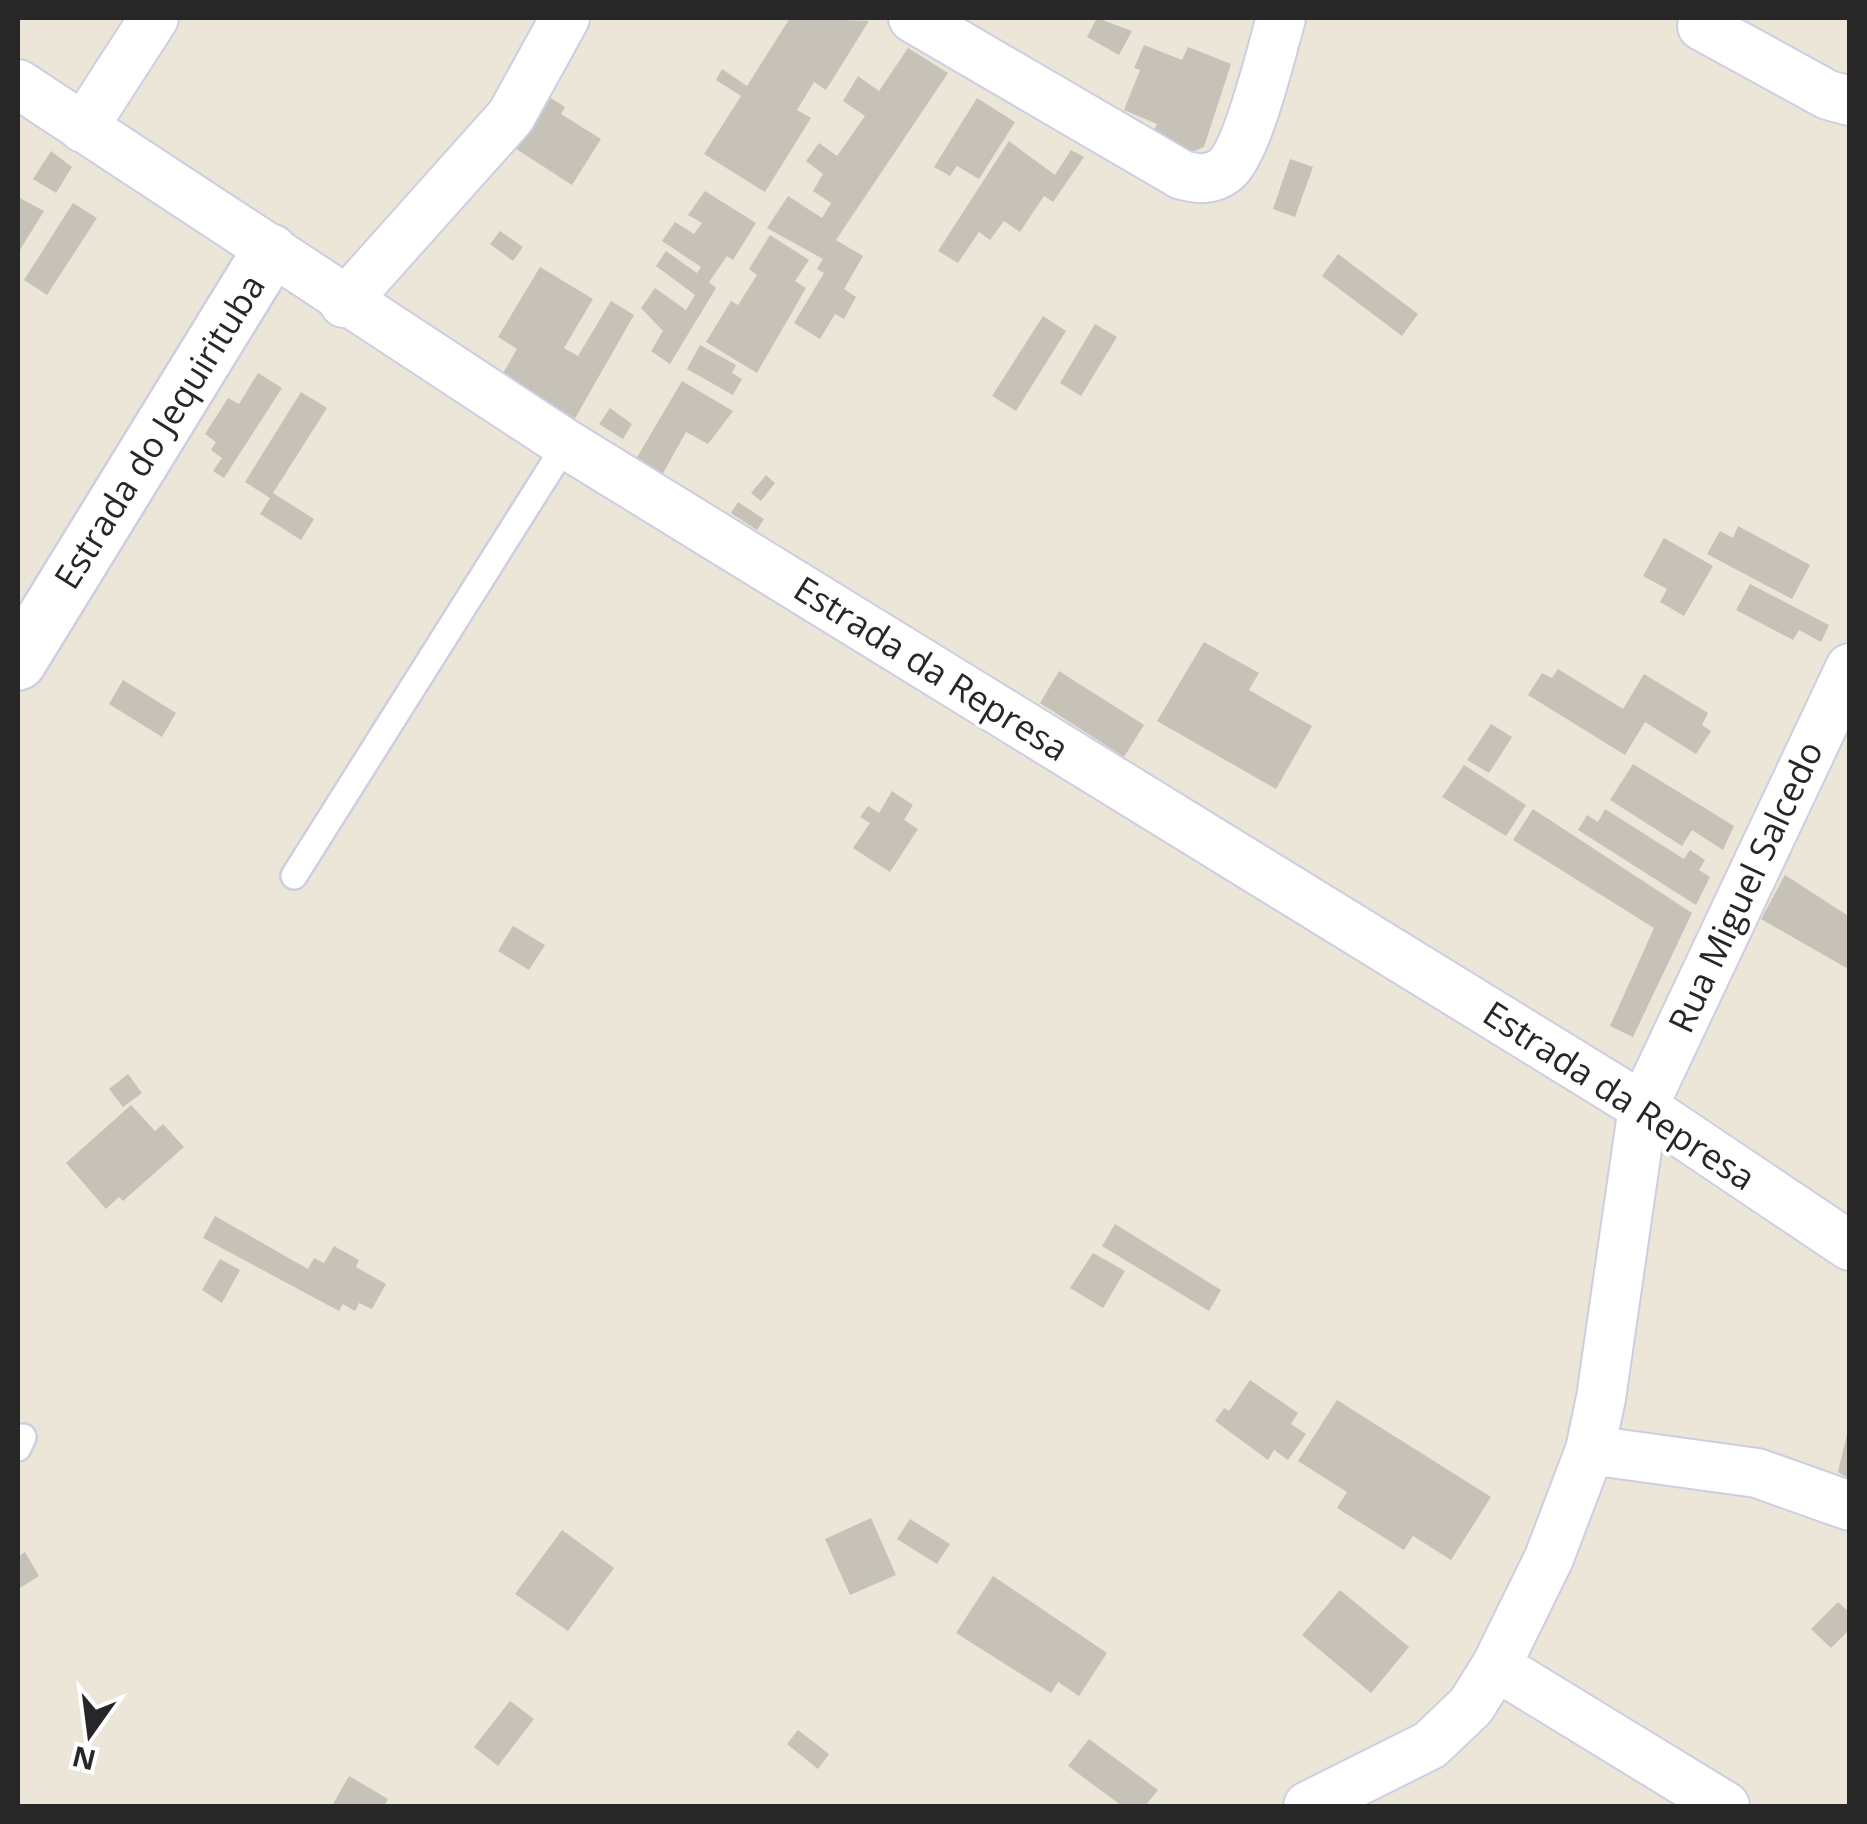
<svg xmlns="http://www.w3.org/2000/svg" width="1867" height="1824" viewBox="0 0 1867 1824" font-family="'Open Sans',sans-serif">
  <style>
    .building { fill: #c6c2b8 }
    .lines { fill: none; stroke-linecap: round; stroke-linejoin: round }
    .service-casing { stroke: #cdcee2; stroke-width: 30 }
    .minor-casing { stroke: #cdcee2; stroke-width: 52 }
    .tertiary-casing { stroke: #cdcee2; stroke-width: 60 }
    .service { stroke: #fff; stroke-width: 25 }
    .minor { stroke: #fff; stroke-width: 48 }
    .tertiary { stroke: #fff; stroke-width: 55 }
    .labels { text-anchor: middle; stroke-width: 8; stroke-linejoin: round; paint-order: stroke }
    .street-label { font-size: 35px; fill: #272727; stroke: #fff }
  </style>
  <rect width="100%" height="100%" fill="#ebe6d8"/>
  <!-- building -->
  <g class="building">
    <path d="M790 18 869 21 826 90 814 82 797 110 811 118 765 192 704 154 741 96 716 80 722 69 747 86Z"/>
    <path d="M1097 18 1132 31 1119 55 1087 37Z"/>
    <path d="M1144 45 1182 60 1188 47 1231 64 1204 147 1192 152 1152 134 1157 124 1124 110 1140 70 1134 68Z"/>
    <path d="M908 48 948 73 836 240 863 256 844 289 856 297 844 319 835 314 820 339 794 323 824 273 817 269 823 259 767 228 788 196 822 218 831 203 813 191 823 174 806 161 819 143 837 156 865 116 843 101 858 76 879 91Z"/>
    <path d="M549 97 565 107 561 114 601 139 572 185 513 147Z"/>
    <path d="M977 98 1015 122 979 179 957 166 950 176 934 167Z"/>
    <path d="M1009 141 1055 175 1071 150 1084 157 1053 202 1044 196 1020 232 1004 221 990 240 979 232 958 263 938 251Z"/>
    <path d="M51 151 72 167 56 193 33 179Z"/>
    <path d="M1290 159 1313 167 1295 217 1273 209Z"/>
    <path d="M705 191 756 223 733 260 727 256 709 282 716 288 670 364 651 351 663 331 641 308 655 288 686 310 695 295 656 266 666 251 697 273 701 267 662 241 675 222 694 234 702 223 688 215Z"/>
    <path d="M18 197 44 211 18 253Z"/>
    <path d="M73 203 97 218 47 295 24 280Z"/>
    <path d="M500 231 523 247 513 261 490 244Z"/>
    <path d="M770 235 809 260 795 281 806 288 757 373 706 342 731 301 738 305 757 275 749 269Z"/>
    <path d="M1338 254 1418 314 1402 336 1322 276Z"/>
    <path d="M540 267 593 299 564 348 578 356 611 301 634 315 574 420 502 375 517 349 498 337Z"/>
    <path d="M1043 316 1066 331 1016 411 992 396Z"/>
    <path d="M1095 324 1117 337 1081 396 1060 383Z"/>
    <path d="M700 345 736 365 732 373 742 379 733 395 687 369Z"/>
    <path d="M258 373 282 388 224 478 213 471 222 458 211 450 216 442 205 434 228 398 239 404Z"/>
    <path d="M682 381 733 411 708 444 686 432 662 475 636 459Z"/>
    <path d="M301 392 327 408 273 493 314 519 301 540 260 514 270 498 245 482Z"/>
    <path d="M610 408 632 424 623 439 599 424Z"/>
    <path d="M766 475 775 483 761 501 751 493Z"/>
    <path d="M738 502 764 519 757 530 731 513Z"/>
    <path d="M1738 526 1810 565 1792 599 1707 554 1720 531 1733 538Z"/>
    <path d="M1664 538 1713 566 1684 616 1660 602 1667 589 1643 576Z"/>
    <path d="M1750 584 1829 625 1821 642 1799 630 1793 640 1736 610Z"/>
    <path d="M1204 642 1259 673 1249 690 1312 726 1276 789 1157 721Z"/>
    <path d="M1558 669 1623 709 1644 674 1708 713 1702 725 1711 731 1696 754 1645 722 1625 755 1528 695 1542 673 1552 678Z"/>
    <path d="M1059 671 1144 725 1124 757 1040 703Z"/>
    <path d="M123 680 176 713 162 737 109 704Z"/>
    <path d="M1491 724 1512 737 1489 773 1467 760Z"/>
    <path d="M1633 764 1734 826 1723 850 1692 830 1682 846 1610 800Z"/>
    <path d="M1464 765 1526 805 1506 836 1442 797Z"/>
    <path d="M892 791 913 805 904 820 918 829 890 872 853 848 870 823 860 817 868 806 879 813Z"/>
    <path d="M1533 809 1692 913 1633 1037 1610 1026 1654 928 1513 840Z"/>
    <path d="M1605 809 1684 859 1690 850 1705 860 1699 870 1710 877 1696 905 1578 830 1587 815 1598 822Z"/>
    <path d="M1785 875 1850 917V970L1761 919Z"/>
    <path d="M513 926 545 945 529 970 498 951Z"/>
    <path d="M128 1074 142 1093 123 1107 109 1089Z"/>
    <path d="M131 1105 155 1131 163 1124 184 1147 123 1201 119 1197 106 1209 66 1163Z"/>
    <path d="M215 1216 308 1269 314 1258 324 1263 334 1246 359 1260 356 1267 386 1284 372 1309 359 1303 355 1311 343 1304 339 1311 203 1238Z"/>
    <path d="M1115 1224 1221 1290 1209 1311 1102 1246Z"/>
    <path d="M1093 1253 1125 1271 1103 1308 1070 1288Z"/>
    <path d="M220 1259 240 1270 222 1303 202 1290Z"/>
    <path d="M1250 1380 1298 1413 1291 1424 1306 1434 1288 1460 1274 1450 1268 1460 1215 1421 1224 1408 1229 1411Z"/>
    <path d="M1337 1400 1491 1497 1451 1560 1413 1536 1404 1550 1337 1508 1347 1492 1298 1461Z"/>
    <path d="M1848 1430H1850V1479L1838 1472Z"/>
    <path d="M871 1518 896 1575 850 1595 825 1539Z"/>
    <path d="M910 1519 950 1544 937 1564 897 1539Z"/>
    <path d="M562 1530 614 1568 568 1631 515 1594Z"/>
    <path d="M25 1552 39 1576 18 1589V1557Z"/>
    <path d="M993 1576 1107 1653 1079 1696 1058 1682 1051 1693 956 1633Z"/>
    <path d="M1340 1590 1409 1647 1371 1693 1302 1635Z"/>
    <path d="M1838 1602 1850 1613V1629L1831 1648 1811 1629Z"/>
    <path d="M510 1701 534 1719 498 1766 474 1747Z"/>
    <path d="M798 1730 829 1754 818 1769 787 1744Z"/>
    <path d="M1089 1739 1158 1790 1145 1806H1122L1068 1766Z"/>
    <path d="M349 1776 388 1799 384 1806H332Z"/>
  </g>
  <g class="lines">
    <!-- service casing -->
    <g class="service-casing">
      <g id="service">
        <path d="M294 876 566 444"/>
        <path d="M18 1448 23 1437"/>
      </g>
    </g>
    <!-- minor casing -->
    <g class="minor-casing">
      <g id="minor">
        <path d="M913 18 1182 175C1198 179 1211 181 1225 170 1248 152 1272 49 1281 18"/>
        <path d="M1702 26 1828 95 1850 101"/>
        <path d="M18 84 566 444 1643 1107 1850 1246"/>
        <path d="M83 128 154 18"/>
        <path d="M344 303 511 116 565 18"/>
        <path d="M1590 1450 1757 1473 1850 1506"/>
        <path d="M1496 1666 1725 1806"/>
        <path d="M1308 1806 1430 1745 1471 1706 1496 1666 1549 1558 1590 1450 1601 1398 1643 1107 1850 668"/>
      </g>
    </g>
    <!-- tertiary casing -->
    <g class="tertiary-casing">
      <path id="tertiary" d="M18 662 270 252"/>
    </g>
    <!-- service -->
    <use href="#service" class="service"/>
    <!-- minor -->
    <use href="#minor" class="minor"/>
    <!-- tertiary -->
    <use href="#tertiary" class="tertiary"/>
  </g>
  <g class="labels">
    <!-- street labels -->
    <g class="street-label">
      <text transform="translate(160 432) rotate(-58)" y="12">Estrada do Jequirituba</text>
      <text transform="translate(931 669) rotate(32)" y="12">Estrada da Represa</text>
      <text transform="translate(1746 887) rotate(-65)" y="12">Rua Miguel Salcedo</text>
      <text transform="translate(1619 1096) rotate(33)" y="12">Estrada da Represa</text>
    </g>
  </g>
  <!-- border -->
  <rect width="1867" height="1824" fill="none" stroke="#272727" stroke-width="40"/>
  <!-- north arrow -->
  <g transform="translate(90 1734) rotate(194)" stroke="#ffffff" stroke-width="8" paint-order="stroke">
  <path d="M0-8L18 38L0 25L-18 38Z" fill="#272727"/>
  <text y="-15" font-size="28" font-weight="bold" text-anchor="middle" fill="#272727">N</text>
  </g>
</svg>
